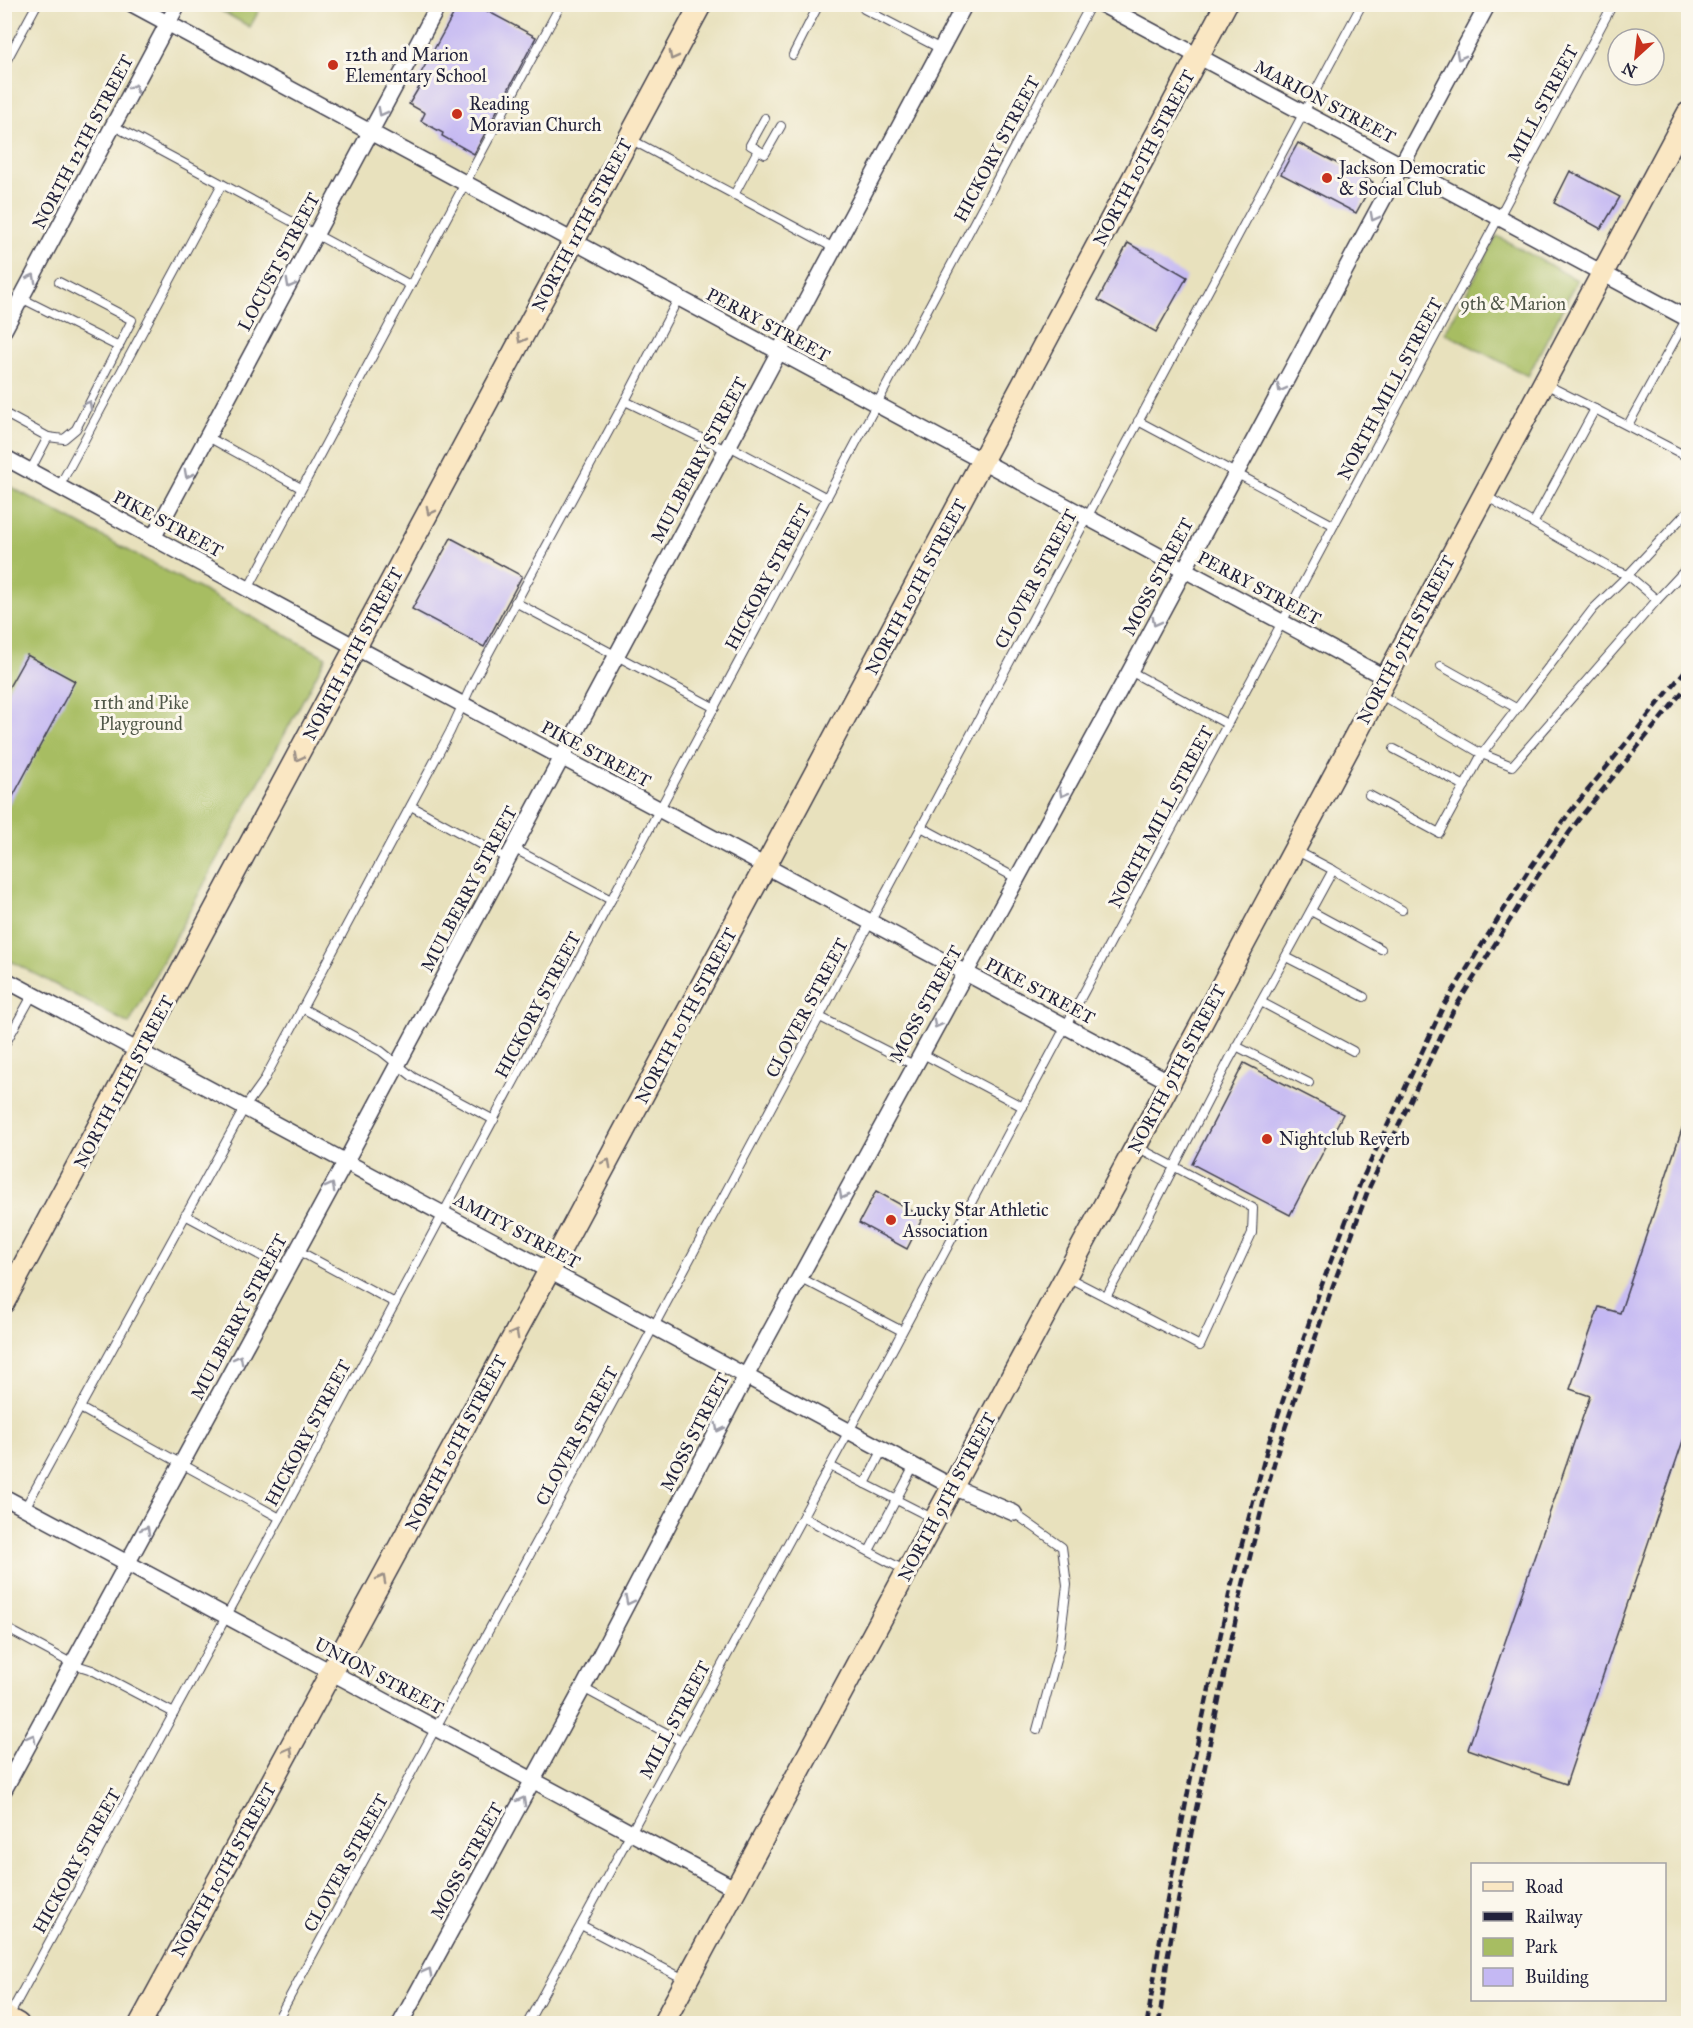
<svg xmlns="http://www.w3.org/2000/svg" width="1693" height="2028" viewBox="0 0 1693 2028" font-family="'IM FELL Great Primer',serif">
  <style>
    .green { fill: #a7bd62; stroke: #64704e; stroke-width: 1.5 }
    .building { fill: #c4b8f3 }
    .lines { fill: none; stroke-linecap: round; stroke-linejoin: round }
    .lane-casing { stroke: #403f4e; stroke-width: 10 }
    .street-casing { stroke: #403f4e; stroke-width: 18 }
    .secondary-casing { stroke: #403f4e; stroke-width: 24 }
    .lane { stroke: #fff; stroke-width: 8 }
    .street { stroke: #fff; stroke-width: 15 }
    .secondary { stroke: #fae7c3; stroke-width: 21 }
    .rail { stroke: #22223b; stroke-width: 4.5; stroke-dasharray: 9 4.5; stroke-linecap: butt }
    .oneway { stroke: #998e86 }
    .oneway2 { stroke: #9c9ca7 }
    .poi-dot { fill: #c8321e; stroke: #fbf7ec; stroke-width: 2 }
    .labels { text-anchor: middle; stroke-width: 6; stroke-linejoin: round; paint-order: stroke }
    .poi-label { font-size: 18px; fill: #22223b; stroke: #fbf7ec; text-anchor: start }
    .street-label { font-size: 18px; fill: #22223b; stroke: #fbf7ec }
    .park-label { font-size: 18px; fill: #515849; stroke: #fbf7ec }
  </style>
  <rect width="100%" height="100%" fill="#fbf7ec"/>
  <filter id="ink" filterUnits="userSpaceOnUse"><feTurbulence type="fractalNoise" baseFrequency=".0167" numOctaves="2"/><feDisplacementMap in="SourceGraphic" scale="12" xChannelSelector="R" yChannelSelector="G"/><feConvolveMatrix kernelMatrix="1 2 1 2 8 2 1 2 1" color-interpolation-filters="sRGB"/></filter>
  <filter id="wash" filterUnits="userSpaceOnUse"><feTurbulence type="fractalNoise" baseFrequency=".008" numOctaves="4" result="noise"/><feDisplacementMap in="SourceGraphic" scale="24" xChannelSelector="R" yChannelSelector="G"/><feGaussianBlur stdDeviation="1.35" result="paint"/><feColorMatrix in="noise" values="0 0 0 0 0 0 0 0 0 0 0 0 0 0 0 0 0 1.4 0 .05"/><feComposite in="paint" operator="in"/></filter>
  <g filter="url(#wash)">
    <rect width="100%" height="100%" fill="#e8e1bd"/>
    <!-- green -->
    <g class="green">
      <path d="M221 5V4L262 5 250 27 218 9Z"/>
      <path d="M1497 236 1577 280 1528 376 1445 333Z"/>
      <path d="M5 484 326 657 129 1024 5 958Z"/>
    </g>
    <g id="blocks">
      <!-- building -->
      <g class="building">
        <path d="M459 4H474L536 37 474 154 442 136 443 133 421 121 425 113 409 104 421 84 416 82Z"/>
        <path d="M1298 143 1373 182 1356 213 1281 174Z"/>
        <path d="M1570 171 1620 197 1601 229 1554 203Z"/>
        <path d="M1128 243 1187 277 1156 332 1098 300Z"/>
        <path d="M451 538 522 576 484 647 412 609Z"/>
        <path d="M27 655 75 681 4 813V696Z"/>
        <path d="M1244 1063 1343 1114 1290 1215 1192 1164Z"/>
        <path d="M1686 1117 1689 1118V1423L1566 1784 1468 1749 1590 1396 1570 1389 1599 1307 1620 1313Z"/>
        <path d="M876 1191 923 1217 907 1249 859 1223Z"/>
      </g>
    </g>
  </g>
  <g filter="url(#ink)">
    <use href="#blocks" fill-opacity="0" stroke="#403f4e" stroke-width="1.5"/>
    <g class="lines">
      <!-- lane casing -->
      <g class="lane-casing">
        <g id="lane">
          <path d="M864 9 941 49"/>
          <path d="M793 55 819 4"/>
          <path d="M4 65 37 4"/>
          <path d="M765 118 750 145 765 154 781 126"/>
          <path d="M114 126 410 285"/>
          <path d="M630 139 834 248"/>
          <path d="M734 195 758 150"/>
          <path d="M21 298 119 347"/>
          <path d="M1545 384 1595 409"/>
          <path d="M625 401 726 450"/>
          <path d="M4 413 48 437 30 471"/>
          <path d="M1138 421 1333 525"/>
          <path d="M1628 425 1687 318"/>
          <path d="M48 437 64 439 76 429 132 320 59 282"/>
          <path d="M208 437 301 488"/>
          <path d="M729 446 827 498"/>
          <path d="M59 487 222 184"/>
          <path d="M1484 495 1613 569 1628 575 1593 609 1482 754 1512 766 1657 600 1688 567"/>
          <path d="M1534 522 1595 409 1682 454"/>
          <path d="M248 589 561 4"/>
          <path d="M1657 600 1628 575 1688 511"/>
          <path d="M515 602 715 708"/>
          <path d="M1441 666 1516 708"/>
          <path d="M1130 671 1227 724"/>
          <path d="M1394 749 1465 786"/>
          <path d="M1369 795 1439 833 1482 754 1379 694"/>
          <path d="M411 806 508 859"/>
          <path d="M921 827 1016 878"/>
          <path d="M513 848 611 900"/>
          <path d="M1333 870 1402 910"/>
          <path d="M1311 911 1381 949"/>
          <path d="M1286 957 1364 997"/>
          <path d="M1261 1002 1353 1051"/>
          <path d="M302 1008 381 1051 413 1077 494 1120"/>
          <path d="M820 1017 914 1065"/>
          <path d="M4 1046 33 994"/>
          <path d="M1236 1046 1309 1083"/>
          <path d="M921 1053 1023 1107"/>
          <path d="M185 1215 287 1270"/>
          <path d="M297 1250 395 1303"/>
          <path d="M799 1277 902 1331"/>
          <path d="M1067 1277 1106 1297 1121 1270 1229 1060 1333 870 1295 850"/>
          <path d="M1106 1297 1200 1346 1252 1233 1253 1208 1137 1147"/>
          <path d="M80 1408 280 1518"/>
          <path d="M830 1466 934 1519"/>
          <path d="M865 1484 883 1449"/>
          <path d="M25 1508 245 1107 263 1082 450 732 474 680 625 401 678 299"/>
          <path d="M1014 1513 1062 1547 1067 1585 1059 1649 1037 1730"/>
          <path d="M803 1517 906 1571"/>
          <path d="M869 1551 914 1466"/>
          <path d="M4 1627 73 1664 92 1670 174 1713"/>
          <path d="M583 1688 681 1741"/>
          <path d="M581 1925 686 1980"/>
          <path d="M9 2016 280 1518 1091 4"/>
          <path d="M275 2024 654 1326 1362 4"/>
          <path d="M527 2024 849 1431 1613 4"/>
        </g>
      </g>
      <!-- street casing -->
      <g class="street-casing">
        <g id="street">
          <path d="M132 4 1386 678"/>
          <path d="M1101 4 1688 319"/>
          <path d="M4 330 178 4"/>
          <path d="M4 457 357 648 1170 1082"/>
          <path d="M153 538 439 4"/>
          <path d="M4 979 953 1487 1014 1513"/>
          <path d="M4 1497 736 1889"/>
          <path d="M4 1790 346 1161 965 4"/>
          <path d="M400 2024 583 1688 746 1376 1130 671 1488 4"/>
        </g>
      </g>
      <!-- secondary casing -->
      <g class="secondary-casing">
        <g id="secondary">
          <path d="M4 1302 701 4"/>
          <path d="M4 2016 18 2024"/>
          <path d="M140 2024 549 1271 1226 4"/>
          <path d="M663 2024 1136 1146 1688 113"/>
        </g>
      </g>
      <!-- lane -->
      <use href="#lane" class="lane"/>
      <!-- street -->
      <use href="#street" class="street"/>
      <!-- secondary -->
      <use href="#secondary" class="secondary"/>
      <!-- rail -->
      <g class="rail">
        <path d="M1147 2024 1162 1927 1197 1745 1231 1586 1256 1490 1269 1442 1321 1287 1360 1184 1443 1007 1528 871 1570 812 1688 667"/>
        <path d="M1159 2024 1168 1954 1194 1819 1242 1589 1266 1492 1279 1446 1331 1291 1369 1188 1453 1011 1537 877 1579 819 1688 685"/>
      </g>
    </g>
    <!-- one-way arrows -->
    <defs><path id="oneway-chevron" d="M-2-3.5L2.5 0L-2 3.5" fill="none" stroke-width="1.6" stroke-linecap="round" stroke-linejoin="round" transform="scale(1.5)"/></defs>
    <g class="oneway">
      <use href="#oneway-chevron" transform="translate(673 56) rotate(118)"/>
      <use href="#oneway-chevron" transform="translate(521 339) rotate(118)"/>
      <use href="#oneway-chevron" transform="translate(430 511) rotate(118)"/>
      <use href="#oneway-chevron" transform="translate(298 757) rotate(118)"/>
      <use href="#oneway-chevron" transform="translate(607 1163) rotate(-62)"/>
      <use href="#oneway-chevron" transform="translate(515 1334) rotate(-62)"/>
      <use href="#oneway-chevron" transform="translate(382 1579) rotate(-62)"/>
      <use href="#oneway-chevron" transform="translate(289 1751) rotate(-61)"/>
    </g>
    <g class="oneway2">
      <use href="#oneway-chevron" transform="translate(1460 56) rotate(118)"/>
      <use href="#oneway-chevron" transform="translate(134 88) rotate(-62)"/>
      <use href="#oneway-chevron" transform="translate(382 112) rotate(118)"/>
      <use href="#oneway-chevron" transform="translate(1374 217) rotate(118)"/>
      <use href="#oneway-chevron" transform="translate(32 278) rotate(-62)"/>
      <use href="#oneway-chevron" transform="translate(290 284) rotate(118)"/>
      <use href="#oneway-chevron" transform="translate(1281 388) rotate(118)"/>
      <use href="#oneway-chevron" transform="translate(88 405) rotate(-62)"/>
      <use href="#oneway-chevron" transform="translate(188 474) rotate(118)"/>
      <use href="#oneway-chevron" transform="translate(1156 622) rotate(118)"/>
      <use href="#oneway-chevron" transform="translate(1063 793) rotate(119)"/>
      <use href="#oneway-chevron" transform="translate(937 1024) rotate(119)"/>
      <use href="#oneway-chevron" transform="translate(331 1187) rotate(-62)"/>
      <use href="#oneway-chevron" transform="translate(843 1195) rotate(118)"/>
      <use href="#oneway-chevron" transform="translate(239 1359) rotate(-62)"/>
      <use href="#oneway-chevron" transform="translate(719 1428) rotate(117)"/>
      <use href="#oneway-chevron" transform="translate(146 1530) rotate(-62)"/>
      <use href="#oneway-chevron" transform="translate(629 1601) rotate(117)"/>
      <use href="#oneway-chevron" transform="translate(32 1738) rotate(-61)"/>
      <use href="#oneway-chevron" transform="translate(522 1801) rotate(-61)"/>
      <use href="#oneway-chevron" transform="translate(428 1972) rotate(-61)"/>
    </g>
  </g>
  <!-- markers -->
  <g class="poi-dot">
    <circle cx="333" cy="65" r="6"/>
    <circle cx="457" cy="114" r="6"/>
    <circle cx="1327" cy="178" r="6"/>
    <circle cx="1267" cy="1139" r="6"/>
    <circle cx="891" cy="1220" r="6"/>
  </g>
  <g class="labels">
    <!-- poi labels -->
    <g class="poi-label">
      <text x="345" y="61">12th and Marion<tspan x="345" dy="21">Elementary School</tspan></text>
      <text x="469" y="110">Reading<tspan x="469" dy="21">Moravian Church</tspan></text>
      <text x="1339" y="174">Jackson Democratic<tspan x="1339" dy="21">&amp; Social Club</tspan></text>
      <text x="1279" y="1145">Nightclub Reverb</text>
      <text x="903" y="1216">Lucky Star Athletic<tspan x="903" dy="21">Association</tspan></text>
    </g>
    <!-- street labels -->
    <g class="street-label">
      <text transform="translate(1325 102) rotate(28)" y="6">MARION STREET</text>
      <text transform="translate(1543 104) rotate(-62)" y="6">MILL STREET</text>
      <text transform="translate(83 142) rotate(-62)" y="6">NORTH 12TH STREET</text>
      <text transform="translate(997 149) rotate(-62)" y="6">HICKORY STREET</text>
      <text transform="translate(1144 158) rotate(-62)" y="6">NORTH 10TH STREET</text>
      <text transform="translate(582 225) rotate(-62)" y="6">NORTH 11TH STREET</text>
      <text transform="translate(279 262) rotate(-62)" y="6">LOCUST STREET</text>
      <text transform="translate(768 325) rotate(28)" y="6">PERRY STREET</text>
      <text transform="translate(1390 389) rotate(-62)" y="6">NORTH MILL STREET</text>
      <text transform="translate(699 460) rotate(-62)" y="6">MULBERRY STREET</text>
      <text transform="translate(168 524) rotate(28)" y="6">PIKE STREET</text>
      <text transform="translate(768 577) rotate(-62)" y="6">HICKORY STREET</text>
      <text transform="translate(1158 577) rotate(-62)" y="6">MOSS STREET</text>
      <text transform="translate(1036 579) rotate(-62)" y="6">CLOVER STREET</text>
      <text transform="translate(916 587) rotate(-62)" y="6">NORTH 10TH STREET</text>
      <text transform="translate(1259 588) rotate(28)" y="6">PERRY STREET</text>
      <text transform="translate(1406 640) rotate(-62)" y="6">NORTH 9TH STREET</text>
      <text transform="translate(353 654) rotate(-62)" y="6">NORTH 11TH STREET</text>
      <text transform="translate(596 754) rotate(28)" y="6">PIKE STREET</text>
      <text transform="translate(1161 817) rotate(-62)" y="6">NORTH MILL STREET</text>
      <text transform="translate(469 889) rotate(-62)" y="6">MULBERRY STREET</text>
      <text transform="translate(1040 991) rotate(28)" y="6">PIKE STREET</text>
      <text transform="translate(926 1004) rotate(-61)" y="6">MOSS STREET</text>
      <text transform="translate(538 1005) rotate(-62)" y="6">HICKORY STREET</text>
      <text transform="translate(807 1008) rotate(-62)" y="6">CLOVER STREET</text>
      <text transform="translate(686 1016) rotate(-62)" y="6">NORTH 10TH STREET</text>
      <text transform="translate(1177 1069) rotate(-62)" y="6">NORTH 9TH STREET</text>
      <text transform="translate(124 1082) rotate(-62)" y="6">NORTH 11TH STREET</text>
      <text transform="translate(517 1231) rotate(28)" y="6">AMITY STREET</text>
      <text transform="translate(239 1317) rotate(-62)" y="6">MULBERRY STREET</text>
      <text transform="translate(695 1432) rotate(-63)" y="6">MOSS STREET</text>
      <text transform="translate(308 1433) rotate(-62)" y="6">HICKORY STREET</text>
      <text transform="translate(577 1436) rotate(-62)" y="6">CLOVER STREET</text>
      <text transform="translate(456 1443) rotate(-62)" y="6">NORTH 10TH STREET</text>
      <text transform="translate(947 1497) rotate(-62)" y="6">NORTH 9TH STREET</text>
      <text transform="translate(379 1676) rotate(28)" y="6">UNION STREET</text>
      <text transform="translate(675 1720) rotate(-62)" y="6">MILL STREET</text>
      <text transform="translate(77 1861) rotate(-61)" y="6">HICKORY STREET</text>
      <text transform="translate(467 1861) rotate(-61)" y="6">MOSS STREET</text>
      <text transform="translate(346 1863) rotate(-61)" y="6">CLOVER STREET</text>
      <text transform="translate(224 1870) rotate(-61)" y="6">NORTH 10TH STREET</text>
    </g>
    <!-- park labels -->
    <g class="park-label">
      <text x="1513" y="310">9th &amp; Marion</text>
      <text x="141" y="709">11th and Pike<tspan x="141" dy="21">Playground</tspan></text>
    </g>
  </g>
  <!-- margin -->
  <rect width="1693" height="2028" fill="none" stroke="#fbf7ec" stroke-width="24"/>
  <!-- legend -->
  <rect x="1471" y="1863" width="195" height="138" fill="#fbf7ec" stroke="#a4a2a5" stroke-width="1.5"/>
  <rect x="1483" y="1882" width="30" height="9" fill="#fae7c3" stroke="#a4a2a5" stroke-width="1.5"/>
  <text x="1525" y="1893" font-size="18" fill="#22223b">Road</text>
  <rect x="1483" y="1912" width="30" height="9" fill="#22223b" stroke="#a4a2a5" stroke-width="1.5"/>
  <text x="1525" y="1923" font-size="18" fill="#22223b">Railway</text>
  <rect x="1483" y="1938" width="30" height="18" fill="#a7bd62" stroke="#a4a2a5" stroke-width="1.5"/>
  <text x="1525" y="1953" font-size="18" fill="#22223b">Park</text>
  <rect x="1483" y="1968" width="30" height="18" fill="#c4b8f3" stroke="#a4a2a5" stroke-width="1.5"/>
  <text x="1525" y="1983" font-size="18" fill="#22223b">Building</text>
  <!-- north arrow -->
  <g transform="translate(1636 57) rotate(207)"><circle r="28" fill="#fbf7ec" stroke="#a4a2a5" stroke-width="1.5"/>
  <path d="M0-4.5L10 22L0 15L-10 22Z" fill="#c8321e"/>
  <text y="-9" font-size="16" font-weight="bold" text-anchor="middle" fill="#22223b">N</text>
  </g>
</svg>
